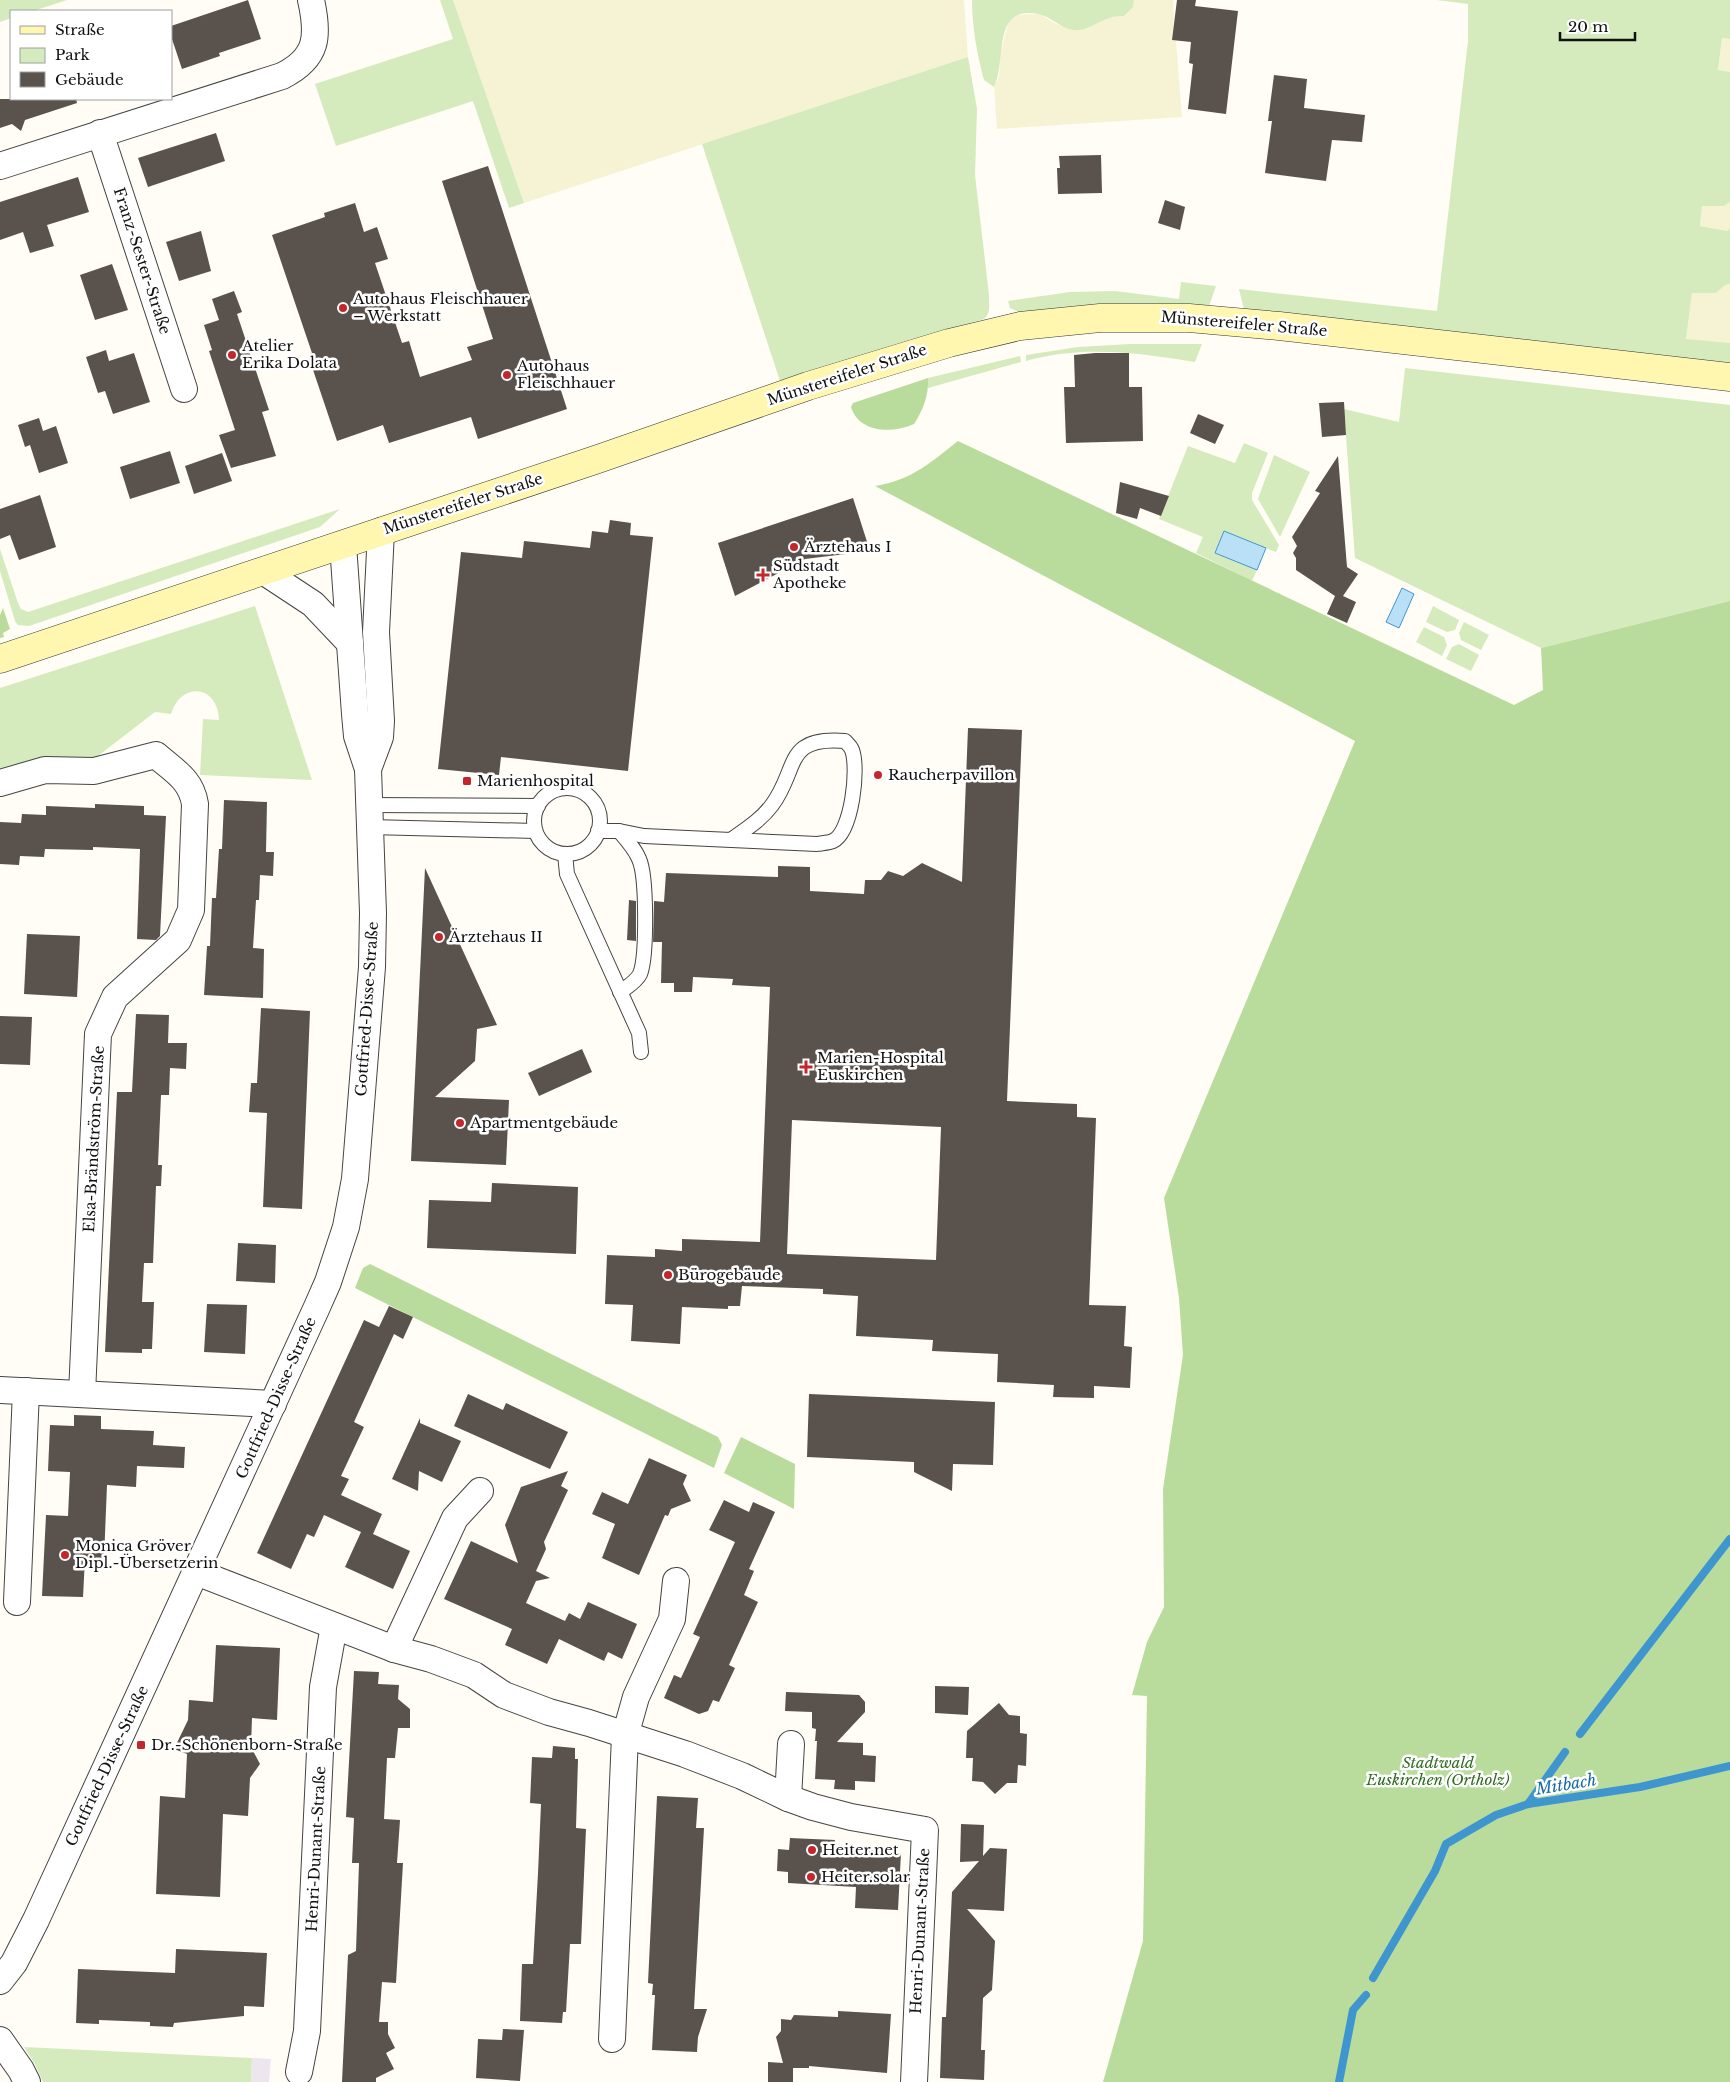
<svg xmlns="http://www.w3.org/2000/svg" width="1730" height="2082" viewBox="0 0 1730 2082" font-family="'Libre Baskerville',serif">
  <style>
    .industrial { fill: #eee6ef }
    .farmland { fill: #f6f3d4 }
    .green { fill: #d5ebbd }
    .forest { fill: #b9dc9c }
    .water { fill: #b9e0f7; stroke: #3f96cf }
    .lines { fill: none; stroke-linecap: round; stroke-linejoin: round }
    .stream { stroke: #3f96cf; stroke-width: 8 }
    .building { fill: #5a524d; fill-rule: evenodd }
    .lane-casing { stroke: #444; stroke-width: 16 }
    .street-casing { stroke: #444; stroke-width: 28 }
    .secondary-casing { stroke: #333; stroke-width: 29 }
    .lane { stroke: #fff; stroke-width: 14 }
    .street { stroke: #fff; stroke-width: 26 }
    .secondary { stroke: #fff6b0; stroke-width: 28 }
    .poi-dot { fill: #c4262e; stroke: #fff; stroke-width: 2 }
    .labels { text-anchor: middle; stroke-width: 5; stroke-linejoin: round; paint-order: stroke }
    .street-label { font-size: 15px; fill: #111; stroke: #fff }
    .poi-label { font-size: 15px; fill: #111; stroke: #fff; text-anchor: start }
    .park-label { font-size: 15px; font-style: italic; fill: #2f6b1f; stroke: #fff }
    .water-label { font-size: 16px; font-style: italic; fill: #1768a6; stroke: #fff }
  </style>
  <rect width="100%" height="100%" fill="#fffdf5"/>
  <!-- industrial -->
  <path class="industrial" d="M252 2058 271 2059 269 2082H251Z"/>
  <!-- farmland -->
  <g class="farmland">
    <path d="M453 0H964L968 57 524 203Z"/>
    <path d="M1134 0H1173L1174 18 1172 40H1176L1182 117 997 129 994 87 999 77 1000 55 1009 21 1018 15 1040 14 1054 23 1073 30 1088 28 1111 15 1124 16 1133 7Z"/>
    <path d="M1722 38 1730 39V72L1718 71Z"/>
    <path d="M1730 195V229L1727 231 1700 226 1702 206H1724L1730 202Z"/>
    <path d="M1730 284V343L1686 340 1692 293H1715L1725 285Z"/>
  </g>
  <!-- green -->
  <g class="green">
    <path d="M0 0H67L33 11H11V18L0 22Z"/>
    <path d="M440 0H453L524 203 509 208 473 101 336 146 315 84 453 39Z"/>
    <path d="M972 0H1134L1133 7 1124 16C1102 15 1091 32 1073 30 1060 28 1050 16 1038 14 991 5 1007 61 994 87L984 80C977 54 972 27 972 0Z"/>
    <path d="M1437 0H1730V39L1722 38 1718 70 1730 72V202L1724 206H1702L1700 226 1727 231 1730 229V284L1725 285 1716 293H1692L1686 339 1730 343V365L1244 310 1239 289 1437 311 1468 41V4Z"/>
    <path d="M968 57 977 109 975 175 989 295C989 304 991 313 984 319L896 344 780 381 702 144Z"/>
    <path d="M1181 282 1216 286 1209 306 1111 304 1019 312 1010 308 1008 301 1070 292 1115 291 1179 299Z"/>
    <path d="M1130 344H1202L1195 362C1137 353 1084 345 1026 361V355L1078 347Z"/>
    <path d="M1020 356 1021 362 928 388V378Z"/>
    <path d="M1405 368 1730 405V601L1541 648 1355 558 1344 409 1399 422Z"/>
    <path d="M1244 443 1268 453 1252 493V500L1279 545 1276 552 1224 531 1215 553 1257 570 1252 581 1196 553 1203 537 1159 519 1188 446 1235 463Z"/>
    <path d="M1274 455 1310 472 1280 537 1258 499Z"/>
    <path d="M340 509 320 527 29 626 18 625 15 621 0 571V549L18 603 21 609 28 612Z"/>
    <path d="M255 606 312 780 200 775 203 719 219 720C218 685 181 681 171 714L155 712 94 759 0 772V688Z"/>
    <path d="M1433 606 1459 620 1455 630 1447 632 1426 622Z"/>
    <path d="M1464 622 1489 635 1481 650 1461 640 1459 633Z"/>
    <path d="M1424 627 1444 637 1447 645 1442 656 1416 642Z"/>
    <path d="M1459 644 1479 655 1471 671 1446 659 1452 647Z"/>
    <path d="M24 2047 252 2058 251 2082H43L35 2064Z"/>
  </g>
  <!-- forest -->
  <g class="forest">
    <path d="M928 378C929 395 923 410 914 424 892 434 859 433 851 407L853 403Z"/>
    <path d="M958 441 1514 705 1543 690 1541 648 1730 601V2082H1103L1143 1941 1147 1696 1132 1695 1147 1642 1164 1607 1163 1489 1183 1355 1179 1298 1164 1198 1355 741 875 486C912 480 930 463 958 441Z"/>
    <path d="M3 608 10 629 3 633 4 637 0 638V615Z"/>
    <path d="M370 1264 718 1437 722 1445 714 1468 355 1288 363 1268Z"/>
    <path d="M741 1437 795 1464 794 1509 724 1473Z"/>
  </g>
  <!-- water -->
  <g class="water">
    <path d="M1224 531 1266 548 1257 570 1215 553Z"/>
    <path d="M1402 588 1414 594 1399 628 1386 622Z"/>
  </g>
  <g class="lines">
    <!-- stream -->
    <g class="stream">
      <path d="M1580 1734 1730 1539"/>
      <path d="M1528 1804 1565 1752"/>
      <path d="M1373 1978 1435 1871 1446 1844 1470 1830 1496 1815 1528 1804 1640 1787 1730 1766"/>
      <path d="M1339 2082 1353 2010 1366 1995"/>
    </g>
  </g>
  <!-- building -->
  <g class="building">
    <path d="M248 0 261 39 219 53 220 56 182 69 171 36V26Z"/>
    <path d="M1177 0H1196L1195 6 1238 11 1226 114 1188 109 1193 64 1189 63 1191 42 1172 40Z"/>
    <path d="M1274 75 1307 79 1304 108 1365 115 1362 142 1332 140 1326 181 1265 173 1272 121H1268Z"/>
    <path d="M0 99H76L77 103 25 120 21 131 12 124 0 128Z"/>
    <path d="M216 133 225 161 148 187 138 158Z"/>
    <path d="M1101 155 1102 193 1058 194 1057 168H1060L1059 156Z"/>
    <path d="M488 166 567 409 478 439 471 417 389 443 383 425 337 441 308 355 312 353 272 235 325 217 324 213 355 203 364 232 377 227 388 259 375 263 402 343 409 341 420 377 472 360 467 347 493 339 442 181Z"/>
    <path d="M78 177 89 212 47 225 54 246 30 253 23 232 0 240V202Z"/>
    <path d="M1165 200 1185 207 1180 230 1158 223Z"/>
    <path d="M201 231 211 271 179 281 166 242Z"/>
    <path d="M112 264 128 310 95 320 80 275Z"/>
    <path d="M234 291 242 312 237 314 269 410 262 412 276 456 231 468 219 435 235 430 209 351 212 350 204 325 219 320 212 299Z"/>
    <path d="M106 350 109 361 134 353 150 402 113 414 105 391 98 393 86 357Z"/>
    <path d="M1095 353H1129V387H1142L1143 441 1066 443 1064 387H1075L1074 355Z"/>
    <path d="M1344 402 1346 435 1322 437 1319 403Z"/>
    <path d="M1198 414 1224 425 1215 444 1190 433Z"/>
    <path d="M39 418 43 431 56 426 68 463 39 473 30 445 25 447 18 425Z"/>
    <path d="M170 451 180 483 130 499 120 467Z"/>
    <path d="M222 453 232 481 194 494 185 466Z"/>
    <path d="M1338 456 1347 567 1358 574 1343 596 1356 602 1347 623 1327 614 1335 596 1296 570V558L1293 553 1297 546 1292 537 1320 493 1315 491Z"/>
    <path d="M1120 482 1169 496 1161 516 1140 508 1137 519 1116 513Z"/>
    <path d="M40 495 56 547 19 560 10 535 0 539V509Z"/>
    <path d="M853 498 870 551 805 559 735 596 718 543Z"/>
    <path d="M610 520 631 523 630 535 653 537 628 771 501 757 499 775 438 769 461 552 522 558 524 541 590 548 592 531 608 533Z"/>
    <path d="M968 728 1022 730 1007 1101 1077 1104V1117L1096 1118 1089 1305 1126 1306 1124 1346 1132 1347 1130 1388 1094 1386V1398L1053 1397 1054 1385 997 1382 998 1354 932 1351 933 1340 856 1336 858 1296 823 1294V1289L742 1286 740 1306H728V1309L682 1307 680 1344 631 1341 633 1305 605 1304 607 1255 655 1257V1249L682 1251V1239L760 1242 770 987 732 985 733 979 693 977 692 992H674V983H661L662 942H653L654 901 664 902 666 873 778 877V866L810 867V891L864 894 865 880H881L888 871 903 876 922 863 962 882ZM792 1120 941 1127 936 1260 787 1254Z"/>
    <path d="M224 800 267 802 266 852H274L273 876 260 875 259 900H256L253 948 264 949 263 998 204 995 207 946H210L212 898H216L219 849H222Z"/>
    <path d="M95 804 144 806V815L166 816 160 936 156 940 137 939 140 849 93 847V850L45 849 44 857 20 856 19 865 0 864V822L21 823 22 814 46 815V806L95 808Z"/>
    <path d="M425 868 497 1025 477 1029 475 1061 435 1097 509 1100 506 1165 411 1161Z"/>
    <path d="M629 900 636 901V941L627 940Z"/>
    <path d="M27 934 80 936 77 997 24 994Z"/>
    <path d="M261 1008 310 1011 302 1209 263 1207 267 1113 249 1112 251 1083H257Z"/>
    <path d="M136 1014 169 1015 168 1043H187L186 1069 170 1068 169 1095H161L158 1165H162L161 1186H156L153 1263H144L142 1302H154L152 1349H142V1353L105 1352 117 1092H132Z"/>
    <path d="M0 1016 32 1017 30 1065 0 1064Z"/>
    <path d="M582 1049 592 1072 539 1096 528 1073Z"/>
    <path d="M492 1183 578 1187 576 1254 427 1248 429 1200 491 1202Z"/>
    <path d="M238 1243 276 1245 275 1283 236 1281Z"/>
    <path d="M207 1304 247 1305 245 1354 204 1352Z"/>
    <path d="M389 1306 413 1317 403 1339 394 1334 354 1422 364 1427 341 1476 349 1479 341 1495 382 1514 373 1534 410 1551 393 1589 345 1567 361 1532 324 1515 314 1537 307 1534 291 1569 257 1553 364 1320 379 1327Z"/>
    <path d="M468 1394 503 1410 506 1403 568 1432 550 1469 454 1426Z"/>
    <path d="M809 1394 995 1402 993 1465 953 1464 952 1491 914 1472V1462L807 1457Z"/>
    <path d="M74 1415 101 1416V1429L154 1431 153 1445 185 1447 184 1468 137 1466 136 1487 107 1485 104 1559 85 1558 83 1597 42 1596 46 1515 68 1516 70 1472 48 1471 50 1425 74 1426Z"/>
    <path d="M420 1418V1423L461 1441 442 1482 419 1471 418 1491 392 1479Z"/>
    <path d="M649 1458 687 1475 683 1484 691 1501 671 1509 668 1516 665 1515 639 1575 602 1558 615 1524 592 1514 602 1492 628 1504Z"/>
    <path d="M568 1471 561 1486 568 1490 544 1542 546 1549 536 1571 550 1578 536 1581 526 1603 565 1621 569 1613 580 1619 588 1602 637 1624 622 1659 608 1652 604 1661 559 1639 547 1664 505 1645 512 1629 444 1599 471 1541 518 1563 505 1525 521 1487Z"/>
    <path d="M724 1500 749 1512 753 1502 775 1512 749 1569 754 1571 744 1595 758 1602 729 1665 735 1668 719 1702 713 1700 708 1711 699 1714 664 1698 674 1675 681 1678 700 1637 693 1634 735 1542 709 1530Z"/>
    <path d="M216 1645 280 1648 277 1720 252 1718 251 1747 260 1764 250 1778 248 1816 223 1814 220 1897 156 1894 160 1796 185 1798 187 1754 174 1749 188 1720 189 1700 213 1702Z"/>
    <path d="M354 1671 379 1672 378 1684 399 1685 398 1699 410 1709V1728H398L395 1758H387L384 1819 400 1820 397 1863H403L396 1983 382 1982 379 2022H388V2034L395 2048 386 2053 394 2069 376 2078V2082H342L348 1955 356 1951 359 1863H352L354 1818 346 1817Z"/>
    <path d="M935 1686 969 1687 968 1715 935 1713Z"/>
    <path d="M786 1692 859 1695 865 1702V1712L837 1742 863 1743V1755L876 1756 875 1782 855 1781V1790L834 1789 835 1780 815 1779 817 1741H815L816 1729 812 1728V1712L785 1711Z"/>
    <path d="M999 1703 1009 1715 1020 1716V1733L1027 1734 1026 1766 1018 1765 1017 1783H1007L995 1794 983 1782 972 1781 973 1758H966L967 1731Z"/>
    <path d="M553 1746 575 1748V1759H578L576 1828 586 1829 581 1944H570L566 2012H563L562 2023 520 2021 522 1964H533L538 1873 541 1804 530 1803 532 1757 552 1758Z"/>
    <path d="M657 1796 698 1798 696 1828H704L694 2009H707L698 2037 697 2052 652 2050 655 1995H652L653 1984 648 1983Z"/>
    <path d="M961 1824 984 1825 983 1856 990 1848 1007 1849 1004 1911 967 1909 995 1941 992 1990 983 1998 981 2050H985L984 2080 940 2078 942 2017H946L952 1892 979 1861 960 1862Z"/>
    <path d="M790 1838 835 1840 834 1847 901 1853 898 1910 855 1908 856 1887 788 1883V1872L777 1871 778 1849 789 1850Z"/>
    <path d="M176 1949 267 1953 264 2007 244 2006V2016L174 2023 173 2027 150 2026V2022L99 2020V2024L76 2023 78 1969 175 1973Z"/>
    <path d="M838 2011 891 2014 887 2073 809 2066V2068H793V2082H768V2062L783 2063 776 2037 781 2031V2019L791 2020 794 2015 838 2017Z"/>
    <path d="M503 2029 524 2030 520 2081 476 2078 478 2039 502 2040Z"/>
  </g>
  <g class="lines">
    <!-- lane casing -->
    <g class="lane-casing">
      <g id="lane">
        <circle cx="567" cy="821" r="33"/>
        <path d="M368 805 538 806"/>
        <path d="M369 827 535 831"/>
        <path d="M598 831H619L644 836 817 844C822 843 828 843 833 841 852 832 859 768 852 750 851 747 847 743 845 741 783 736 799 769 772 805 761 820 746 829 731 840"/>
        <path d="M619 831C627 840 635 849 639 859 647 876 647 957 640 974 636 982 627 987 620 992"/>
        <path d="M565 854 567 874 639 1033 641 1052"/>
      </g>
    </g>
    <!-- street casing -->
    <g class="street-casing">
      <g id="street">
        <path d="M100 133 184 389"/>
        <path d="M0 166 282 76C318 58 319 36 311 0"/>
        <path d="M263 571 313 604 350 643"/>
        <path d="M368 769 380 737 381 721 376 632 381 531"/>
        <path d="M0 783 45 770 94 771 156 755C174 771 191 779 195 804L191 910 178 940 115 997 98 1034 82 1394"/>
        <path d="M0 1390 273 1404"/>
        <path d="M196 1572 394 1649 431 1659 474 1675 504 1695 549 1712 589 1723 685 1754 742 1776 788 1798 813 1807 851 1817 925 1830 914 2082"/>
        <path d="M17 1602 26 1391"/>
        <path d="M394 1649 455 1518 480 1491"/>
        <path d="M788 1798 791 1744"/>
        <path d="M0 1981 14 1963 36 1920 317 1307 328 1282 346 1227 355 1179 372 967 373 913 368 769 357 736 355 714 343 545"/>
        <path d="M612 2039 625 1736 636 1697 672 1619 676 1581"/>
        <path d="M0 2040 21 2070 27 2082"/>
        <path d="M299 2072 307 2031 323 1687 334 1626"/>
      </g>
    </g>
    <!-- secondary casing -->
    <g class="secondary-casing">
      <path id="secondary" d="M0 659 598 459 808 386 949 343 1020 326 1100 318H1189L1279 326 1730 377"/>
    </g>
    <!-- lane -->
    <use href="#lane" class="lane"/>
    <!-- street -->
    <use href="#street" class="street"/>
    <!-- secondary -->
    <use href="#secondary" class="secondary"/>
  </g>
  <!-- markers -->
  <g class="poi-dot">
    <circle cx="343" cy="308" r="5"/>
    <circle cx="232" cy="355" r="5"/>
    <circle cx="507" cy="375" r="5"/>
    <circle cx="794" cy="547" r="5"/>
    <path d="M760.5 567.5h5v5h5v5h-5v5h-5v-5h-5v-5h5z"/>
    <circle cx="878" cy="775" r="5"/>
    <rect x="462" y="776" width="10" height="10" rx="2.5"/>
    <circle cx="439" cy="937" r="5"/>
    <path d="M803.5 1059.5h5v5h5v5h-5v5h-5v-5h-5v-5h5z"/>
    <circle cx="460" cy="1123" r="5"/>
    <circle cx="668" cy="1275" r="5"/>
    <circle cx="65" cy="1555" r="5"/>
    <rect x="136" y="1740" width="10" height="10" rx="2.5"/>
    <circle cx="812" cy="1850" r="5"/>
    <circle cx="811" cy="1877" r="5"/>
  </g>
  <g class="labels">
    <!-- street labels -->
    <g class="street-label">
      <text transform="translate(142 261) rotate(72)" y="5">Franz-Sester-Straße</text>
      <text transform="translate(1244 324) rotate(5)" y="5">Münstereifeler Straße</text>
      <text transform="translate(847 375) rotate(-18)" y="5">Münstereifeler Straße</text>
      <text transform="translate(463 504) rotate(-18)" y="5">Münstereifeler Straße</text>
      <text transform="translate(367 1009) rotate(-86)" y="5">Gottfried-Disse-Straße</text>
      <text transform="translate(94 1139) rotate(-87)" y="5">Elsa-Brändström-Straße</text>
      <text transform="translate(276 1398) rotate(-66)" y="5">Gottfried-Disse-Straße</text>
      <text transform="translate(107 1766) rotate(-65)" y="5">Gottfried-Disse-Straße</text>
      <text transform="translate(316 1849) rotate(-87)" y="5">Henri-Dunant-Straße</text>
      <text transform="translate(920 1931) rotate(-87)" y="5">Henri-Dunant-Straße</text>
    </g>
    <!-- poi labels -->
    <g class="poi-label">
      <text x="353" y="304">Autohaus Fleischhauer<tspan x="353" dy="17">– Werkstatt</tspan></text>
      <text x="242" y="351">Atelier<tspan x="242" dy="17">Erika Dolata</tspan></text>
      <text x="517" y="371">Autohaus<tspan x="517" dy="17">Fleischhauer</tspan></text>
      <text x="804" y="552">Ärztehaus I</text>
      <text x="773" y="571">Südstadt<tspan x="773" dy="17">Apotheke</tspan></text>
      <text x="888" y="780">Raucherpavillon</text>
      <text x="477" y="786">Marienhospital</text>
      <text x="449" y="942">Ärztehaus II</text>
      <text x="817" y="1063">Marien-Hospital<tspan x="817" dy="17">Euskirchen</tspan></text>
      <text x="470" y="1128">Apartmentgebäude</text>
      <text x="678" y="1280">Bürogebäude</text>
      <text x="75" y="1551">Monica Gröver<tspan x="75" dy="17">Dipl.-Übersetzerin</tspan></text>
      <text x="151" y="1750">Dr.-Schönenborn-Straße</text>
      <text x="822" y="1855">Heiter.net</text>
      <text x="821" y="1882">Heiter.solar</text>
    </g>
    <!-- park labels -->
    <g class="park-label">
      <text x="1438" y="1768">Stadtwald<tspan x="1438" dy="17">Euskirchen (Ortholz)</tspan></text>
    </g>
    <!-- water labels -->
    <g class="water-label">
      <text transform="translate(1566 1784) rotate(-9)" y="6">Mitbach</text>
    </g>
  </g>
  <!-- legend -->
  <rect x="10" y="10" width="162" height="90" fill="#ffffff" stroke="#a0a0a0"/>
  <rect x="20" y="26" width="25" height="8" fill="#fff6b0" stroke="#a0a0a0"/>
  <text x="55" y="35" font-size="15" fill="#111111">Straße</text>
  <rect x="20" y="48" width="25" height="15" fill="#d5ebbd" stroke="#a0a0a0"/>
  <text x="55" y="60" font-size="15" fill="#111111">Park</text>
  <rect x="20" y="72" width="25" height="15" fill="#5a524d" stroke="#a0a0a0"/>
  <text x="55" y="85" font-size="15" fill="#111111">Gebäude</text>
  <!-- scale -->
  <path d="M1560 32v8h75v-8" fill="none" stroke="#111111" stroke-width="2.5"/>
  <text x="1568" y="32" font-size="15" fill="#111111" stroke="#ffffff" stroke-width="4" paint-order="stroke">20 m</text>
</svg>
